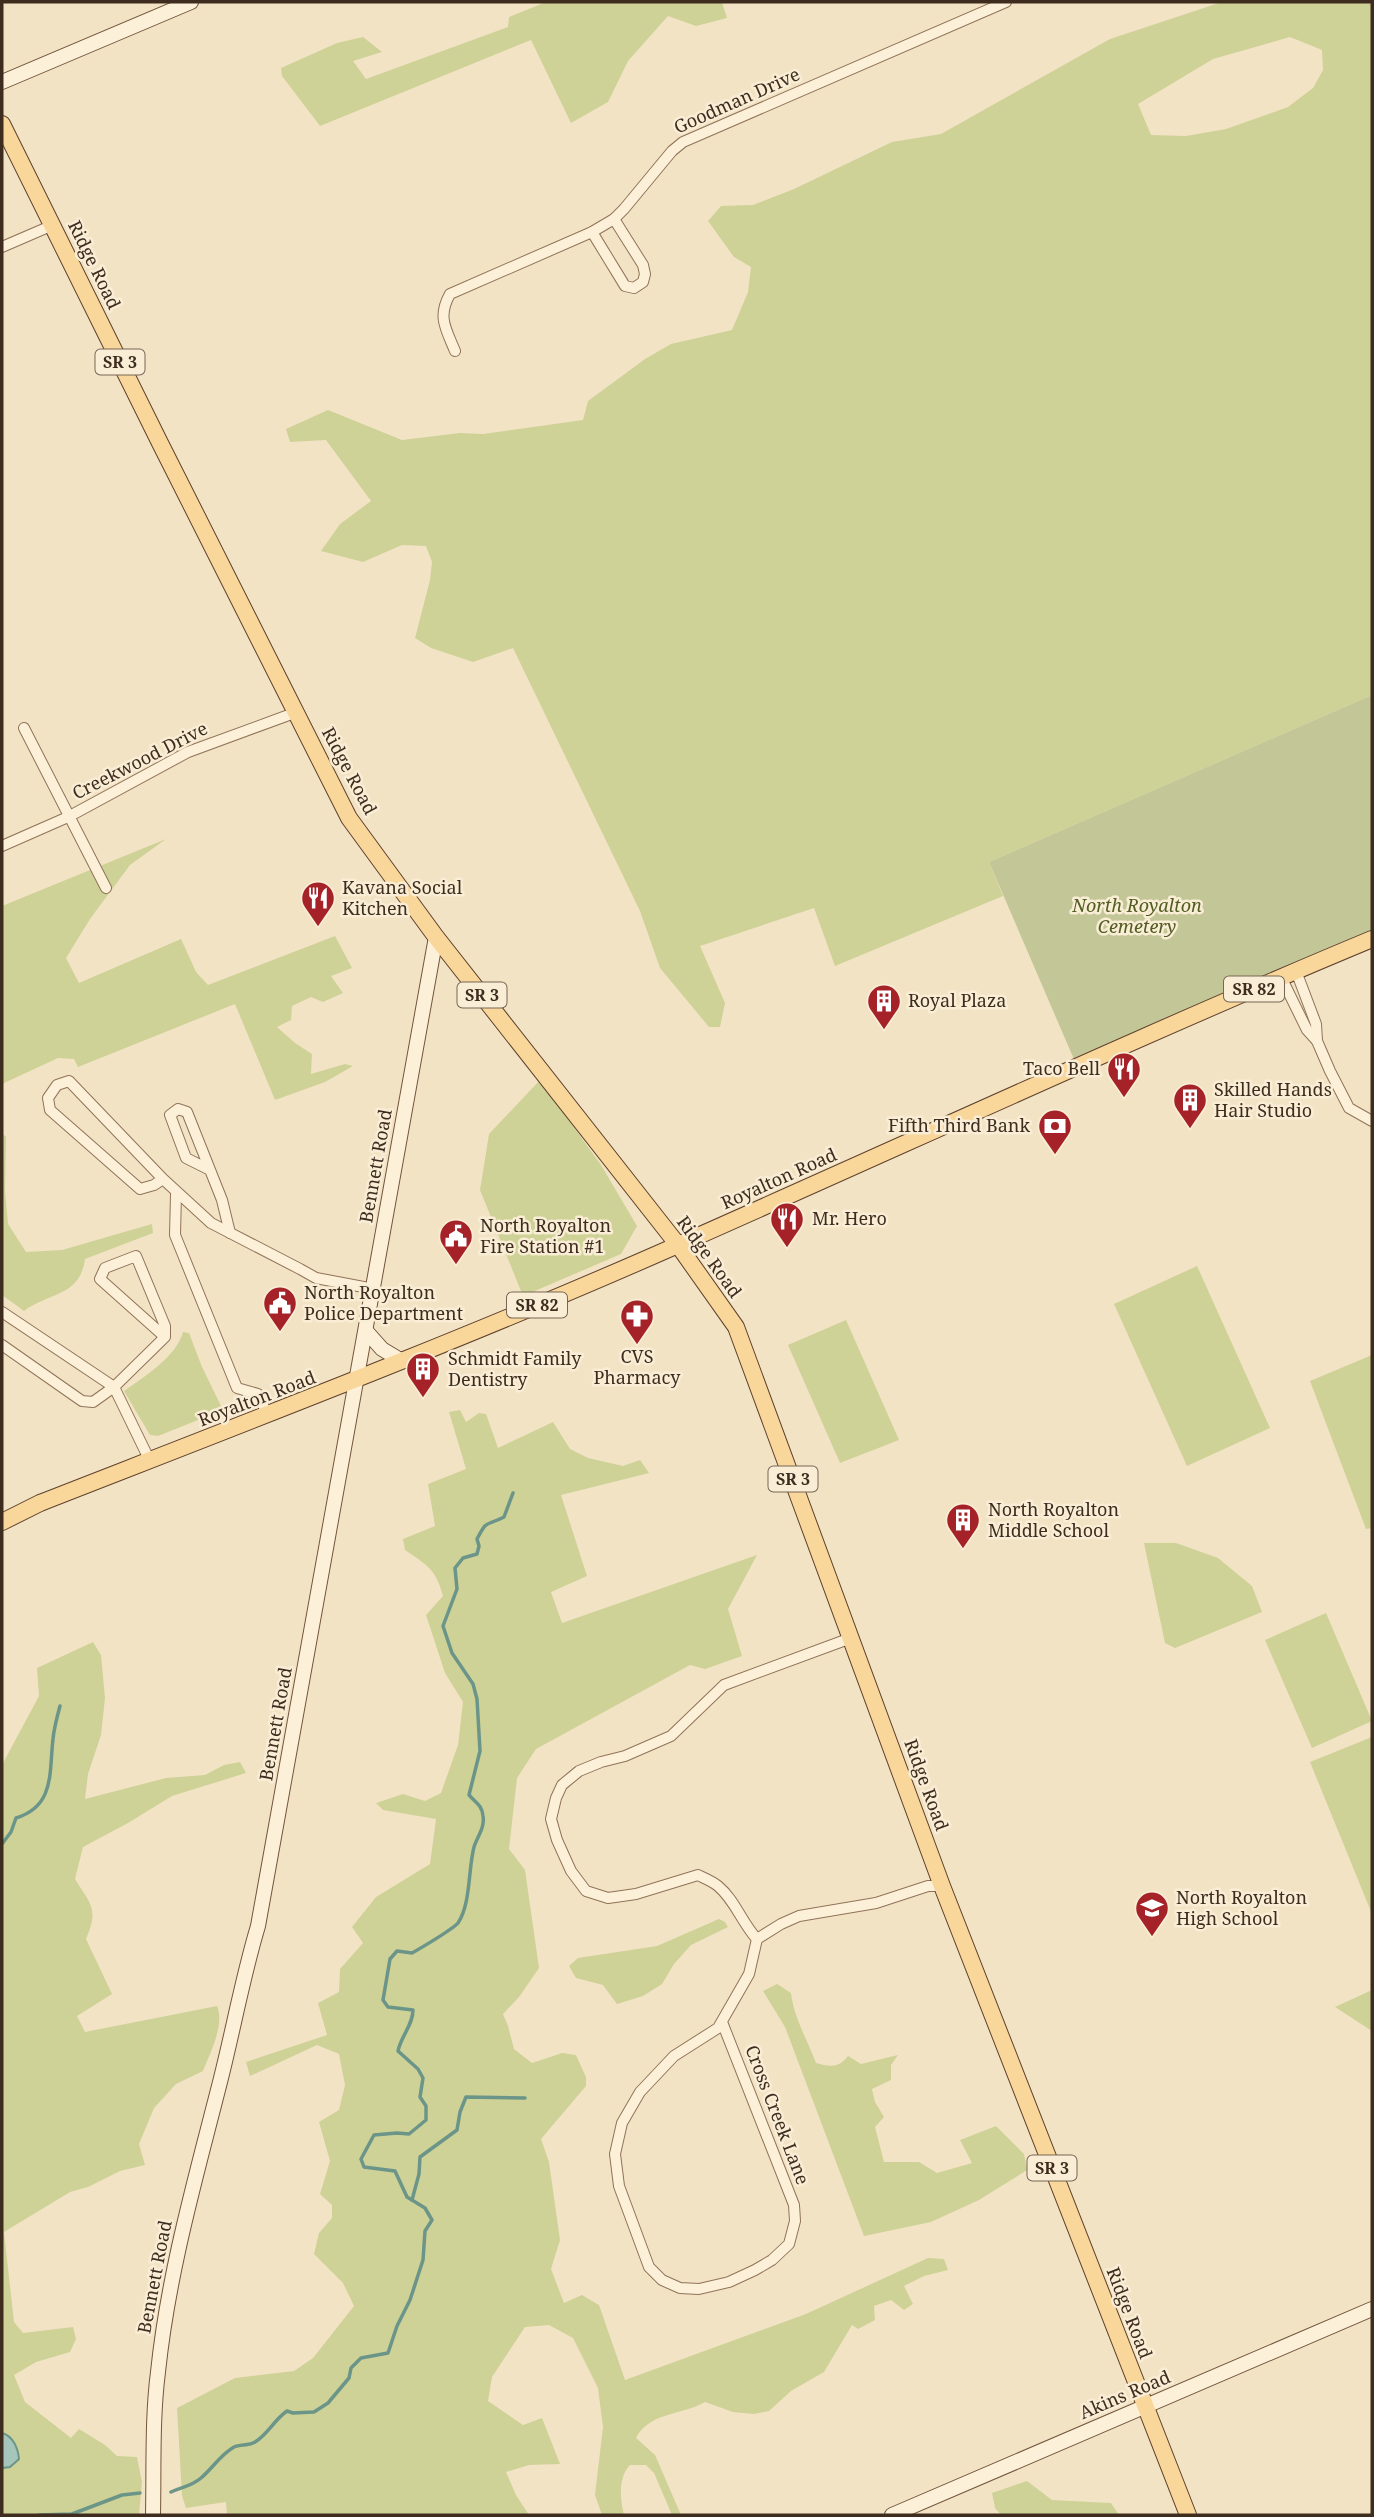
<svg xmlns="http://www.w3.org/2000/svg" width="1374" height="2517" viewBox="0 0 1374 2517" font-family="'Noto Serif',serif">
  <style>
    .green { fill: #ced297; fill-rule: evenodd }
    .cemetery { fill: #c3c797 }
    .water { fill: #a7c6bb; stroke: #6c9589; stroke-width: 2 }
    .lines { fill: none; stroke-linecap: round; stroke-linejoin: round }
    .stream { stroke: #6c9589; stroke-width: 3.5 }
    .street-casing { stroke: #907358; stroke-width: 12 }
    .secondary-casing { stroke: #72543b; stroke-width: 16 }
    .primary-casing { stroke: #5d412d; stroke-width: 18 }
    .street { stroke: #fcf0d9; stroke-width: 10 }
    .secondary { stroke: #fcf0d9; stroke-width: 14 }
    .primary { stroke: #f9d69a; stroke-width: 16 }
    .labels { text-anchor: middle; stroke-width: 5; stroke-linejoin: round; paint-order: stroke }
    .shield { fill: #f9edd5; stroke: #766655; stroke-width: 2 }
    .shield-label { font-size: 16px; font-weight: bold; fill: #3e2c1e }
    .street-label { font-size: 18px; fill: #3e2c1e; stroke: #f9edd5 }
    .poi-label { font-size: 18px; fill: #3e2c1e; stroke: #f9edd5; text-anchor: start }
    .park-label { font-size: 18px; font-style: italic; fill: #515d22; stroke: #f9edd5 }
  </style>
  <rect width="100%" height="100%" fill="#f3e3c5"/>
  <!-- green -->
  <g class="green">
    <path d="M546 2H722L727 18 696 26 668 16 628 61 608 102 571 123 531 40 320 126 282 76 281 68 337 43 363 37 382 52 353 61 366 79 508 27 509 17Z"/>
    <path d="M1222 2H1372V695L989 862 1003 896 835 966 814 908 700 946 725 1003 720 1027H709L660 968 640 911 513 648 473 662 431 648 415 638 430 580 432 562 426 546 402 545 363 562 321 551 340 524 371 501 326 440 290 442 286 429 328 410 402 440 460 433 483 434 583 420 588 401 645 359 671 344 732 330 748 292 751 267 734 257 708 221 721 206 753 205 794 189 892 142 941 134 1110 39ZM1290 37 1322 50 1323 70 1313 88 1288 107 1226 129 1186 136 1151 135 1138 104 1213 59Z"/>
    <path d="M166 839 130 865 90 919 66 958 79 983 181 939 196 972 208 985 335 936 352 968 331 976 343 993 323 1002 311 997 292 1006 291 1020 277 1027 295 1043 312 1054 311 1074 345 1064 353 1066 325 1082 275 1100 235 1004 78 1067 74 1059 58 1058 2 1084V906Z"/>
    <path d="M540 1080 601 1165 637 1226 621 1254 523 1296 480 1190 489 1134Z"/>
    <path d="M2 1133 6 1137 5 1190 8 1224 26 1252 62 1250 152 1224 153 1233 85 1259C80 1297 49 1292 24 1311L2 1295Z"/>
    <path d="M1197 1266 1270 1428 1187 1466 1114 1304Z"/>
    <path d="M846 1320 899 1440 840 1463 788 1345Z"/>
    <path d="M183 1332 189 1333 202 1367 223 1410 158 1436 150 1435 124 1391C144 1377 177 1356 183 1332Z"/>
    <path d="M1372 1355V1528L1366 1529 1310 1381Z"/>
    <path d="M460 1410 466 1422 479 1413 486 1414 498 1448 553 1422 570 1449 588 1458 623 1466 640 1460 649 1473 561 1495 587 1576 551 1592 562 1623 757 1555 728 1609 742 1656 705 1669 690 1665 536 1749 517 1778 509 1849 525 1870 539 1968 519 1997 503 2014 508 2026 514 2049 532 2063 562 2053 576 2055 586 2077V2086L541 2139 549 2162 560 2240 551 2269 564 2303 582 2295 599 2305 625 2380 806 2314 928 2258 944 2259 948 2270 924 2276 904 2286 913 2304 904 2310 891 2300 874 2306 875 2320 858 2329 852 2325 824 2372 791 2391 769 2411 754 2414 733 2412 705 2402C683 2415 649 2412 636 2438L655 2455 681 2515H672L654 2473 646 2465H630C618 2477 620 2499 624 2515H602L595 2495 603 2427 598 2388 573 2338 549 2325 525 2327 492 2377 488 2401 523 2425 542 2418 560 2464 529 2465 506 2472 516 2495 529 2515H227L226 2502 186 2508 182 2496 177 2408 235 2378 294 2371 313 2358 354 2306 343 2283 314 2254 319 2233 332 2218V2205L320 2194 330 2161 319 2122 339 2110 345 2085 339 2054 317 2045 250 2076 246 2062 327 2035 318 2003 339 1992 340 1969 363 1943 352 1927 376 1897 430 1864 436 1819 383 1810 376 1803 403 1794 425 1801 441 1793 458 1745 463 1702 445 1673 426 1615 443 1596C436 1569 427 1565 405 1550L403 1539 435 1526 428 1484 466 1469 449 1412Z"/>
    <path d="M1144 1543H1176L1218 1558 1252 1586 1262 1612 1175 1648 1165 1643Z"/>
    <path d="M1326 1613 1372 1721 1312 1748 1265 1640Z"/>
    <path d="M93 1642 101 1655 105 1698 101 1735 88 1774 85 1799 166 1778 205 1775 224 1765 240 1762 246 1773 172 1796 128 1823 83 1847 75 1879C91 1905 99 1909 86 1939L112 1994 77 2016 85 2032 217 2006C225 2025 210 2053 203 2071L176 2084 154 2108 139 2144 145 2165 120 2171 88 2187 70 2192 4 2232 14 2322 23 2333 73 2327 76 2339 70 2352 36 2362 14 2375 25 2402 71 2438 79 2429 105 2445 117 2456 137 2457 142 2482 139 2515H2V1765L39 1696 37 1668Z"/>
    <path d="M1372 1737V1914L1310 1762Z"/>
    <path d="M719 1919 725 1922 728 1927 691 1945 674 1964 662 1984 643 1996 617 2004 603 1985 576 1978 569 1966 578 1958 657 1946Z"/>
    <path d="M777 1984 791 1993C794 2018 807 2039 816 2063 830 2067 839 2068 848 2056L861 2064 898 2055 891 2065V2080L872 2089 875 2102 884 2117 875 2127 884 2162H919L937 2173 972 2163 960 2140 996 2126 1024 2154 1027 2170 979 2200 931 2222 864 2236 785 2027 763 1991Z"/>
    <path d="M1372 1990V2031L1335 2007Z"/>
    <path d="M1027 2481 1052 2500 1111 2503 1119 2515H1001L995 2508 992 2493Z"/>
  </g>
  <!-- cemetery -->
  <path class="cemetery" d="M1372 695V932L1076 1064 989 862Z"/>
  <!-- water -->
  <path class="water" d="M2 2433C13 2436 18 2448 19 2459L10 2467 2 2468Z"/>
  <g class="lines">
    <!-- stream -->
    <g class="stream">
      <path d="M2 1844 11 1832 16 1818C55 1806 49 1773 53 1739 54 1728 57 1717 60 1706"/>
      <path d="M412 2200 419 2174 420 2157 457 2130 460 2112 466 2097 525 2098"/>
      <path d="M171 2492C182 2487 192 2486 201 2478 213 2468 220 2455 234 2447 240 2444 249 2446 255 2442 268 2434 274 2420 287 2411L293 2413 314 2412 328 2403 349 2378 351 2368 361 2358 388 2353 397 2326 410 2300 423 2260 425 2231 432 2220 425 2208 407 2197 395 2171 364 2167 361 2159 374 2135 397 2133 409 2134 426 2120V2106L420 2097 423 2078 418 2069 398 2051C401 2036 413 2025 413 2010L388 2007 383 2000 390 1959 397 1951 412 1953C421 1948 453 1929 458 1923 471 1903 468 1870 474 1847 477 1837 485 1828 483 1816 482 1805 476 1803 469 1795L480 1751 477 1699 473 1684 452 1653 443 1626 457 1589 455 1568 463 1558 477 1554 479 1546 477 1539C488 1518 485 1527 504 1517L513 1493"/>
      <path d="M39 2515 72 2514 122 2495 140 2493"/>
    </g>
    <!-- street casing -->
    <g class="street-casing">
      <g id="street">
        <path d="M592 232 625 286 634 288 643 282 645 274 643 265 614 219"/>
        <path d="M2 247 53 225"/>
        <path d="M455 351C446 329 437 317 450 294L592 232 614 219 624 209 672 151 683 142 1006 2"/>
        <path d="M24 728 106 888"/>
        <path d="M2 846 68 817 188 752 297 712"/>
        <path d="M1296 971 1316 1024 1317 1041 1330 1071 1349 1108 1372 1121"/>
        <path d="M1281 977 1307 1030 1317 1041"/>
        <path d="M208 1169 186 1158 170 1115 178 1109 187 1112 222 1200 230 1233"/>
        <path d="M163 1179 154 1185 140 1189 50 1110 48 1098 57 1085 69 1081 163 1179 211 1223 300 1269 316 1278 374 1289"/>
        <path d="M176 1194 175 1235 237 1388 258 1394 268 1416"/>
        <path d="M2 1312 114 1387 150 1461"/>
        <path d="M2 1345 82 1401 93 1402 114 1387 165 1337V1326L136 1256 105 1268 100 1279 165 1337"/>
        <path d="M757 1939C742 1923 735 1900 718 1886 712 1881 704 1878 698 1875L636 1894 608 1898 586 1891 571 1871 557 1840 551 1819 556 1798 562 1785 579 1771 601 1762 625 1756 671 1736 724 1685 851 1638"/>
        <path d="M722 2022 794 2205 795 2221 789 2244 772 2260 755 2270 729 2282 699 2289 680 2288 662 2280 649 2267 619 2186 615 2154 622 2123 640 2092 674 2056 718 2028 749 1974 757 1939 781 1924 799 1916 876 1903 928 1886H942"/>
      </g>
    </g>
    <!-- secondary casing -->
    <g class="secondary-casing">
      <g id="secondary">
        <path d="M2 82 191 2"/>
        <path d="M366 1331 382 1349 402 1361"/>
        <path d="M153 2515C154 2468 152 2419 158 2372 168 2275 195 2180 219 2086 233 2032 242 1979 258 1926L436 937"/>
        <path d="M892 2515 1372 2309"/>
      </g>
    </g>
    <!-- primary casing -->
    <g class="primary-casing">
      <g id="primary">
        <path d="M2 124 160 443 349 818 436 937 678 1245 736 1327 942 1886 1188 2515"/>
        <path d="M2 1522 40 1503C255 1419 470 1337 680 1244 911 1142 1139 1036 1372 939"/>
      </g>
    </g>
    <!-- street -->
    <use href="#street" class="street"/>
    <!-- secondary -->
    <use href="#secondary" class="secondary"/>
    <!-- primary -->
    <use href="#primary" class="primary"/>
  </g>
  <!-- icons -->
  <defs>
    <g id="restaurant-pin" transform="scale(1.75)"><path d="M0 17L-7.5 6A9.5 9.5 0 1 1 7.5 6Z" fill="#a52229" stroke="#f9edd5"/><path d="M-5-6h1v4h1v-4h1v4h1v-4h1v5L-1.5 .5V6h-2V.5L-5-1ZM5-6V6H3V1.5H1.5Q1.5-4 5-6Z" fill="#fff"/></g>
    <g id="building-pin" transform="scale(1.75)"><path d="M0 17L-7.5 6A9.5 9.5 0 1 1 7.5 6Z" fill="#a52229" stroke="#f9edd5"/><path d="M-4-6H4V6H1V3H-1V6H-4ZM-2.5-4.3h1.7v1.8h-1.7ZM.8-4.3h1.7v1.8H.8ZM-2.5-1h1.7V.8h-1.7ZM.8-1h1.7V.8H.8Z" fill="#fff"/></g>
    <g id="bank-pin" transform="scale(1.75)"><path d="M0 17L-7.5 6A9.5 9.5 0 1 1 7.5 6Z" fill="#a52229" stroke="#f9edd5"/><path d="M-6-4H6V4H-6ZM0-2.3a2.3 2.3 0 1 0 0 4.6a2.3 2.3 0 1 0 0-4.6Z" fill="#fff"/></g>
    <g id="civic-pin" transform="scale(1.75)"><path d="M0 17L-7.5 6A9.5 9.5 0 1 1 7.5 6Z" fill="#a52229" stroke="#f9edd5"/><path d="M-.6-6.5H3V-4.5H.6V-3L4-1V1h2V6H-6V1h2V-1L-.6-3ZM-1.2 2.5V6h2.4V2.5Z" fill="#fff"/></g>
    <g id="pharmacy-pin" transform="scale(1.75)"><path d="M0 17L-7.5 6A9.5 9.5 0 1 1 7.5 6Z" fill="#a52229" stroke="#f9edd5"/><path d="M-2-6h4v4h4v4h-4v4h-4v-4h-4v-4h4Z" fill="#fff"/></g>
    <g id="school-pin" transform="scale(1.75)"><path d="M0 17L-7.5 6A9.5 9.5 0 1 1 7.5 6Z" fill="#a52229" stroke="#f9edd5"/><path d="M0-5L7-2L0 1L-7-2ZM-4 1L0 2.5L4 1V4Q0 6-4 4Z" fill="#fff"/></g>
  </defs>
  <g fill-rule="evenodd">
    <use href="#restaurant-pin" x="318" y="898"/>
    <use href="#building-pin" x="884" y="1001"/>
    <use href="#restaurant-pin" x="1124" y="1069"/>
    <use href="#building-pin" x="1190" y="1100"/>
    <use href="#bank-pin" x="1055" y="1126"/>
    <use href="#restaurant-pin" x="787" y="1219"/>
    <use href="#civic-pin" x="456" y="1236"/>
    <use href="#civic-pin" x="280" y="1303"/>
    <use href="#pharmacy-pin" x="637" y="1316"/>
    <use href="#building-pin" x="423" y="1369"/>
    <use href="#building-pin" x="963" y="1520"/>
    <use href="#school-pin" x="1152" y="1908"/>
  </g>
  <g class="labels">
    <!-- shield labels -->
    <g class="shield">
      <rect x="95.5" y="349.5" width="49" height="25" rx="5"/>
      <rect x="1224" y="976.5" width="60" height="25" rx="5"/>
      <rect x="457.5" y="982.5" width="49" height="25" rx="5"/>
      <rect x="507" y="1292.5" width="60" height="25" rx="5"/>
      <rect x="768.5" y="1466.5" width="49" height="25" rx="5"/>
      <rect x="1027.5" y="2155.5" width="49" height="25" rx="5"/>
    </g>
    <g class="shield-label">
      <text x="120" y="368">SR 3</text>
      <text x="1254" y="995">SR 82</text>
      <text x="482" y="1001">SR 3</text>
      <text x="537" y="1311">SR 82</text>
      <text x="793" y="1485">SR 3</text>
      <text x="1052" y="2174">SR 3</text>
    </g>
    <!-- street labels -->
    <g class="street-label">
      <text transform="translate(737 101) rotate(-24)" y="6">Goodman Drive</text>
      <text transform="translate(94 265) rotate(64)" y="6">Ridge Road</text>
      <text transform="translate(140 761) rotate(-27)" y="6">Creekwood Drive</text>
      <text transform="translate(349 771) rotate(62)" y="6">Ridge Road</text>
      <text transform="translate(376 1166) rotate(-80)" y="6">Bennett Road</text>
      <text transform="translate(779 1179) rotate(-24)" y="6">Royalton Road</text>
      <text transform="translate(709 1257) rotate(54)" y="6">Ridge Road</text>
      <text transform="translate(257 1399) rotate(-21)" y="6">Royalton Road</text>
      <text transform="translate(276 1724) rotate(-80)" y="6">Bennett Road</text>
      <text transform="translate(926 1785) rotate(70)" y="6">Ridge Road</text>
      <text transform="translate(777 2115) rotate(69)" y="6">Cross Creek Lane</text>
      <text transform="translate(155 2277) rotate(-79)" y="6">Bennett Road</text>
      <text transform="translate(1129 2313) rotate(69)" y="6">Ridge Road</text>
      <text transform="translate(1125 2395) rotate(-23)" y="6">Akins Road</text>
    </g>
    <!-- poi labels -->
    <g class="poi-label">
      <text x="342" y="894">Kavana Social<tspan x="342" dy="21">Kitchen</tspan></text>
      <text x="908" y="1007">Royal Plaza</text>
      <text x="1100" y="1075" text-anchor="end">Taco Bell</text>
      <text x="1214" y="1096">Skilled Hands<tspan x="1214" dy="21">Hair Studio</tspan></text>
      <text x="1030" y="1132" text-anchor="end">Fifth Third Bank</text>
      <text x="812" y="1225">Mr. Hero</text>
      <text x="480" y="1232">North Royalton<tspan x="480" dy="21">Fire Station #1</tspan></text>
      <text x="304" y="1299">North Royalton<tspan x="304" dy="21">Police Department</tspan></text>
      <text x="637" y="1363" text-anchor="middle">CVS<tspan x="637" dy="21">Pharmacy</tspan></text>
      <text x="448" y="1365">Schmidt Family<tspan x="448" dy="21">Dentistry</tspan></text>
      <text x="988" y="1516">North Royalton<tspan x="988" dy="21">Middle School</tspan></text>
      <text x="1176" y="1904">North Royalton<tspan x="1176" dy="21">High School</tspan></text>
    </g>
    <!-- park labels -->
    <g class="park-label">
      <text x="1137" y="912">North Royalton<tspan x="1137" dy="21">Cemetery</tspan></text>
    </g>
  </g>
  <!-- border -->
  <rect width="1374" height="2517" fill="none" stroke="#3e2c1e" stroke-width="7"/>
</svg>
